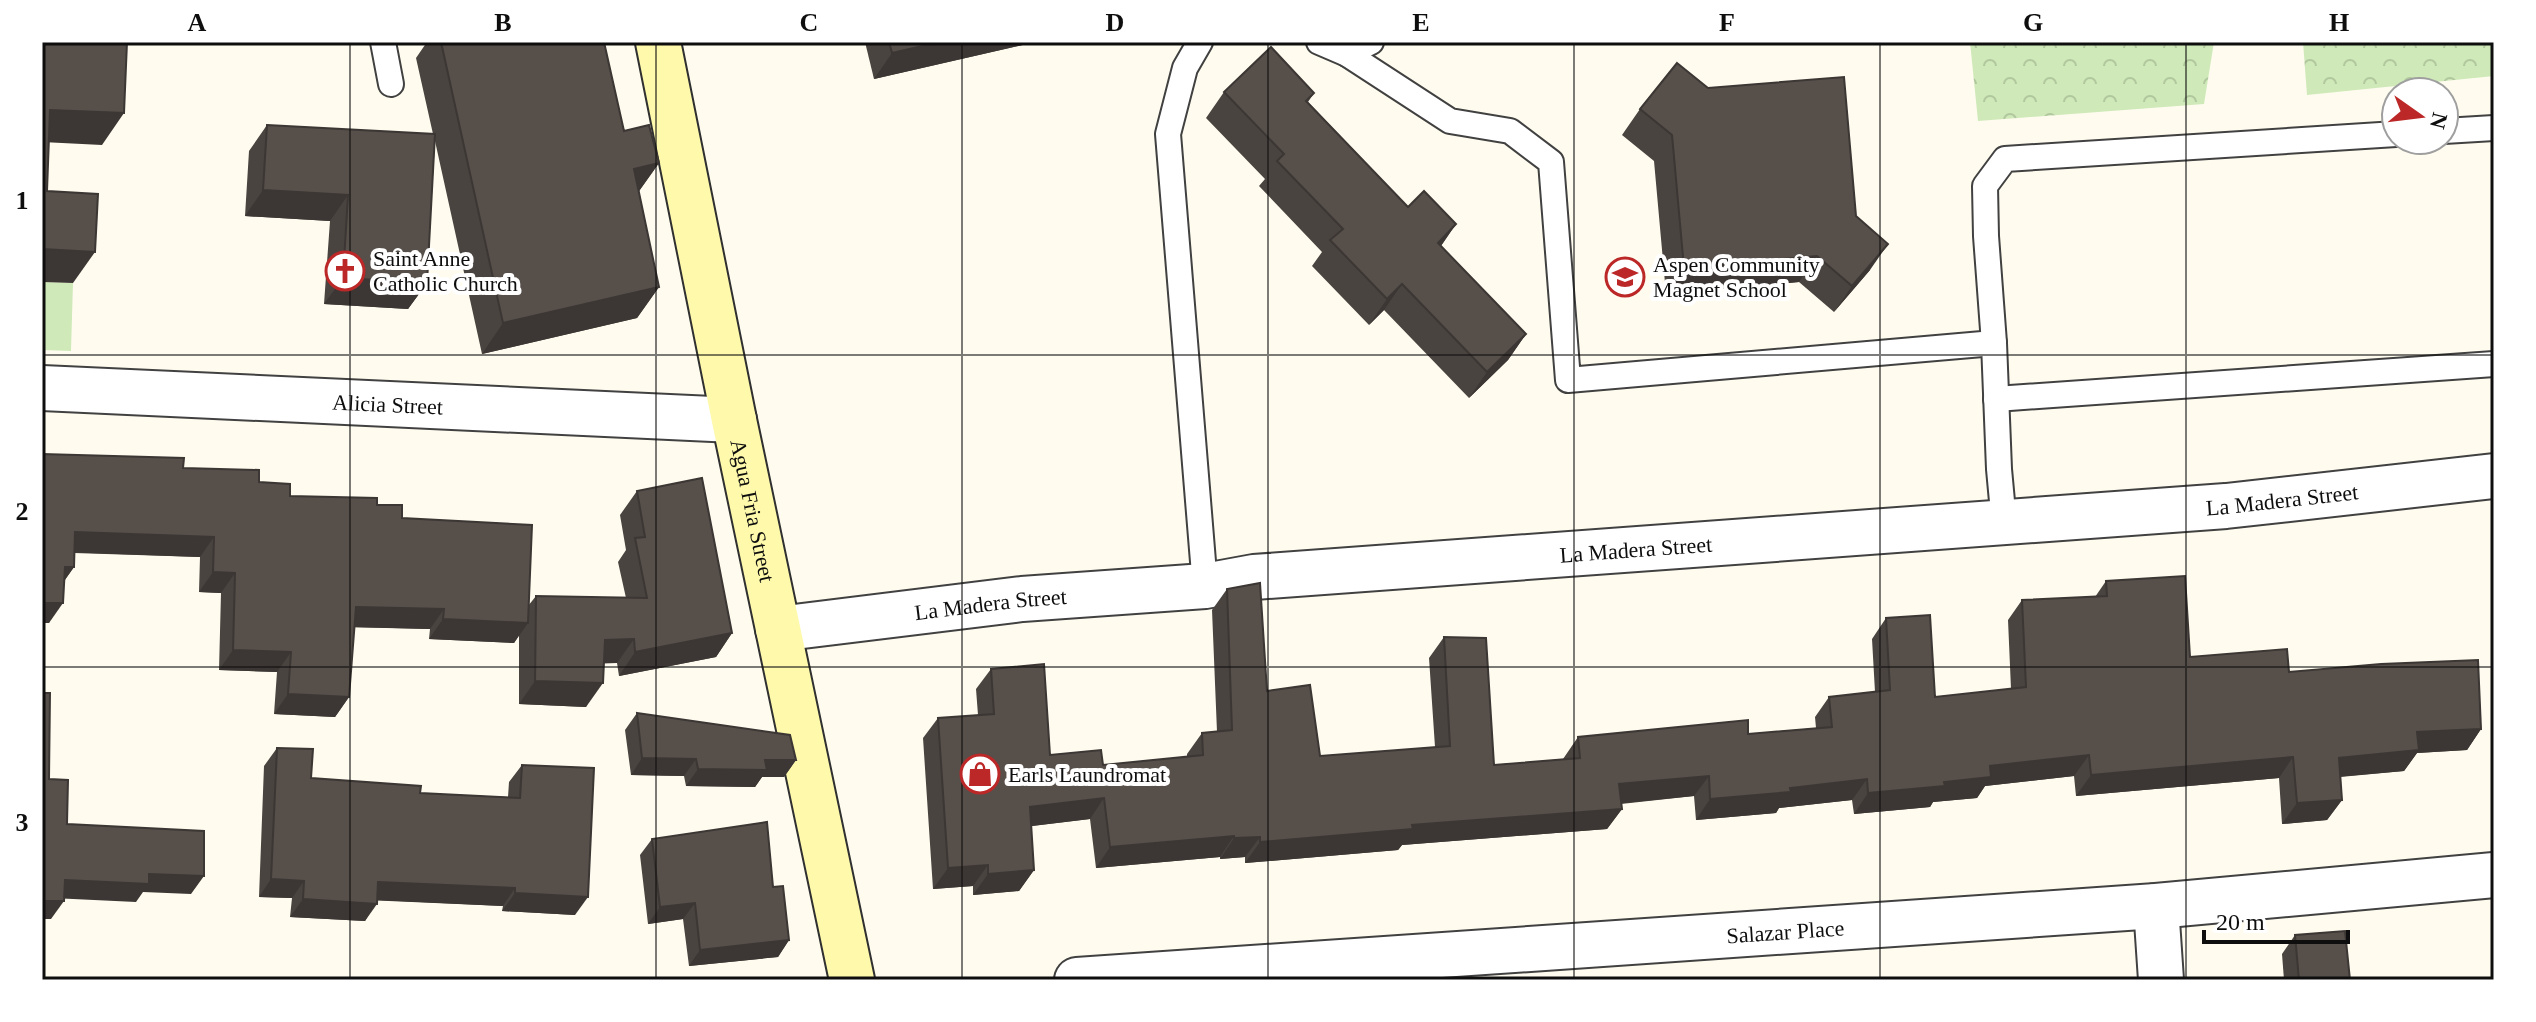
<svg xmlns="http://www.w3.org/2000/svg" width="2536" height="1022" viewBox="0 0 2536 1022" font-family="'Times New Roman',serif">
  <style>
    .park { fill: url(#park-crowns) }
    .garden { fill: #cfe9b9 }
    .lines { fill: none; stroke-linecap: round; stroke-linejoin: round }
    .lane-casing { stroke: #414141; stroke-width: 28 }
    .street-casing { stroke: #414141; stroke-width: 48 }
    .secondary-casing { stroke: #303030; stroke-width: 48 }
    .lane { stroke: #fff; stroke-width: 24 }
    .street { stroke: #fff; stroke-width: 44 }
    .secondary { stroke: #fef9ab; stroke-width: 44 }
    .wall { fill: #4a4440 }
    .shaded-wall { fill: #3c3734 }
    .building { fill: #564f4a; stroke: #3c3734; stroke-width: 2 }
    .grid { fill: none; stroke: #0e0e0e; stroke-width: 2; stroke-opacity: 0.55 }
    .labels { text-anchor: middle; stroke-width: 8; stroke-linejoin: round; paint-order: stroke }
    .poi-label { font-size: 22px; fill: #0e0e0e; stroke: #fff; text-anchor: start }
    .street-label { font-size: 22px; fill: #0e0e0e; stroke: #fff }
    .neatline { fill: none; stroke: #0e0e0e; stroke-width: 3 }
    .grid-label { font-size: 26px; text-anchor: middle; font-weight: bold; fill: #0e0e0e }
  </style>
  <defs>
    <pattern id="park-crowns" width="20" height="18" patternUnits="userSpaceOnUse" patternTransform="scale(2)"><rect width="20" height="18" fill="#cfe9b9"/><path d="M2 6a3 3 0 1 1 6 0M12 15a3 3 0 1 1 6 0" fill="none" stroke="#b1c79e"/></pattern>
  </defs>
  <rect width="100%" height="100%" fill="#fffcef"/>
  <!-- park -->
  <g class="park">
    <path d="M1970 42H2214L2204 104 1978 121Z"/>
    <path d="M2303 42H2494V76L2307 95Z"/>
  </g>
  <!-- garden -->
  <path class="garden" d="M42 282 73 283 71 351 42 350Z"/>
  <g class="lines">
    <!-- lane casing -->
    <g class="lane-casing">
      <g id="lane">
        <path d="M383 42 391 84"/>
        <path d="M1200 42 1185 68 1168 134 1205 586"/>
        <path d="M1319 42 1347 54 1450 121 1510 131 1551 162 1568 380 1994 343"/>
        <path d="M1347 54 1371 42"/>
        <path d="M2444 131 2494 128"/>
        <path d="M1996 399 2494 364"/>
        <path d="M2004 523 1999 469 1994 343 1986 236 1985 186 2005 159 2396 134"/>
      </g>
    </g>
    <!-- street casing -->
    <g class="street-casing">
      <g id="street">
        <path id="s1" d="M42 388 734 420"/>
        <path id="s2" d="M778 629 1022 599 1205 586 1254 577 2226 506 2494 476"/>
        <path d="M2156 906 2161 980"/>
        <path id="s3" d="M1077 980 2156 906 2494 875"/>
      </g>
    </g>
    <!-- secondary casing -->
    <g class="secondary-casing">
      <g id="secondary">
        <path id="s4" d="M658 42 734 420 852 980"/>
      </g>
    </g>
    <!-- lane -->
    <use href="#lane" class="lane"/>
    <!-- street -->
    <use href="#street" class="street"/>
    <!-- secondary -->
    <use href="#secondary" class="secondary"/>
  </g>
  <!-- wall -->
  <g class="wall">
    <path d="M427 42H441L624 131 659 163 639 191 659 287 637 318 482 354 435 141 427 283 408 309 324 304 330 221 245 216 249 151 267 125 433 134 416 58Z"/>
    <path d="M865 42H1028L1027 44 874 79Z"/>
    <path d="M1224 92 1314 93 1308 102 1408 207 1456 224 1441 246 1526 334 1508 360 1469 398 1384 310 1369 325 1312 266 1322 252 1259 186 1265 179 1206 118Z"/>
    <path d="M1640 109 1856 216 1870 270 1834 312 1799 282 1666 294 1654 161 1622 135Z"/>
    <path d="M42 454 183 468 259 482 290 496 377 505 402 518 528 606 536 596 626 598 618 562 626 550 620 515 637 491 732 633 716 657 619 676 617 663H604L586 707 519 704V635L514 643 429 639 430 629 354 627 349 697 335 717 274 714 277 672 219 670 221 593 199 592 200 557 74 553V567L64 581 49 623H42Z"/>
    <path d="M2106 581 2190 657 2289 672 2481 729 2467 750 2417 753 2404 771 2340 777 2342 800 2327 820 2282 824 2279 778 2076 796 2074 776 1985 786 1977 798 1933 802 1930 807 1854 814 1852 800 1779 808 1776 813 1696 820 1694 796 1621 804 1622 809 1607 829 1402 845 1398 850 1245 863V857L1220 859V857L1096 868 1090 819 1031 826 1034 870 1019 891 973 895V886L933 889 923 738 938 718 978 715 976 689 991 669 1050 755 1103 765 1187 757V754L1202 733 1217 732 1212 610 1227 589 1267 691 1320 756 1435 747 1429 658 1444 637 1494 765 1563 759 1578 737 1748 734 1816 728 1815 717 1829 697 1875 692 1872 639 1886 618 1935 697 2011 689 2008 620 2022 600 2095 597Z"/>
    <path d="M637 713 796 760 784 777H762L755 787 686 786 684 776 631 775 625 730Z"/>
    <path d="M277 748 311 778 420 793 508 797 509 782 522 765 575 915 502 911 503 906 377 900 365 921 290 917 292 898 259 897 264 766Z"/>
    <path d="M652 839 773 887 789 940 778 957 689 966 683 919 648 924 640 855Z"/>
    <path d="M2295 935 2350 980H2284L2282 954Z"/>
  </g>
  <!-- shaded-wall -->
  <g class="shaded-wall">
    <path d="M940 42H1028L1027 44 874 79 892 53Z"/>
    <path d="M50 110 124 113 102 145 42 142Z"/>
    <path d="M659 163 637 194 634 169Z"/>
    <path d="M263 190 348 195 330 221 245 216Z"/>
    <path d="M1456 224 1438 250V243Z"/>
    <path d="M1888 244 1870 270 1834 312 1852 286Z"/>
    <path d="M42 249 95 252 73 283 42 282Z"/>
    <path d="M1817 256 1799 282 1666 294 1684 268Z"/>
    <path d="M343 278 427 283 408 309 324 304Z"/>
    <path d="M1402 284 1384 310 1369 325 1387 299Z"/>
    <path d="M659 287 637 318 482 354 503 323Z"/>
    <path d="M1526 334 1508 360 1469 398 1487 372Z"/>
    <path d="M75 532 214 537 200 557 61 552Z"/>
    <path d="M65 567H74L60 587Z"/>
    <path d="M213 572 235 573 221 593 199 592Z"/>
    <path d="M42 603H63L49 623H42Z"/>
    <path d="M356 607 444 609 430 629 342 627Z"/>
    <path d="M443 619 528 623 514 643 429 639Z"/>
    <path d="M732 633 716 657 619 676 635 652Z"/>
    <path d="M634 639 617 663 588 664 605 640Z"/>
    <path d="M233 650 291 652 277 672 219 670Z"/>
    <path d="M535 681 603 683 586 707 519 704Z"/>
    <path d="M288 694 349 697 335 717 274 714Z"/>
    <path d="M2481 729 2467 750 2417 753 2404 771 2324 778 2339 758 2417 732Z"/>
    <path d="M2089 755 2074 776 1985 786 1977 798 1933 802 1930 807 1854 814 1868 793 1990 766Z"/>
    <path d="M2293 757 2279 778 2076 796 2091 775Z"/>
    <path d="M642 758 696 759 684 776 631 775Z"/>
    <path d="M765 760H796L784 777H762L755 787 686 786 698 769Z"/>
    <path d="M1709 776 1694 796 1604 805 1619 784Z"/>
    <path d="M1867 779 1852 800 1779 808 1776 813 1696 820 1710 799 1790 788Z"/>
    <path d="M1104 798 1090 819 1015 828 1030 807Z"/>
    <path d="M2342 800 2327 820 2282 824 2297 803Z"/>
    <path d="M1622 809 1607 829 1402 845 1398 850 1245 863 1260 842 1412 825Z"/>
    <path d="M1234 836 1220 857 1096 868 1110 847Z"/>
    <path d="M1260 837 1245 857 1220 859 1234 838Z"/>
    <path d="M988 865 973 886 933 889 948 868Z"/>
    <path d="M1034 870 1019 891 973 895 988 874Z"/>
    <path d="M149 874 204 876 191 894 143 892 136 902 52 898 65 880Z"/>
    <path d="M271 879 304 881 292 898 259 897Z"/>
    <path d="M378 882 515 888 503 906 366 900Z"/>
    <path d="M515 893 588 897 575 915 502 911Z"/>
    <path d="M303 899 377 904 365 921 290 917Z"/>
    <path d="M42 901H64L51 919H42Z"/>
    <path d="M695 903 683 919 648 924 660 907Z"/>
    <path d="M789 940 778 957 689 966 700 950Z"/>
  </g>
  <!-- building -->
  <g class="building">
    <path d="M42 42H127L124 113 50 110 47 191 98 194 95 252 42 249Z"/>
    <path d="M441 42H604L624 131 649 125 659 163 634 169 659 287 503 323Z"/>
    <path d="M889 42H940L892 53Z"/>
    <path d="M1271 47 1314 93 1306 101 1408 207 1424 191 1456 224 1438 243 1526 334 1487 372 1402 284 1387 299 1330 240 1343 229 1277 161 1284 154 1224 92Z"/>
    <path d="M1677 63 1708 88 1844 77 1856 216 1888 244 1852 286 1817 256 1684 268 1672 135 1640 109Z"/>
    <path d="M267 125 435 134 427 283 343 278 348 195 263 190Z"/>
    <path d="M42 454 184 458 183 468 259 470V482L290 484V496L377 498V505H402V518L532 525 528 623 443 619 444 609 356 607 349 697 288 694 291 652 233 650 235 573 213 572 214 537 75 532 74 567H65L63 603H42Z"/>
    <path d="M702 478 732 633 635 652 634 639 605 640 603 683 535 681 536 596 647 598 635 538 645 537 637 491Z"/>
    <path d="M2185 576 2190 657 2287 649 2289 672 2381 664 2478 660 2481 729 2417 732 2419 750 2339 758 2342 800 2297 803 2293 757 2091 775 2089 755 1990 766 1991 777 1944 782 1945 786 1868 793 1867 779 1790 788 1791 792 1710 799 1709 776 1619 784 1622 809 1412 825 1413 829 1260 842V837L1234 838V836L1110 847 1104 798 1030 807 1034 870 988 874V865L948 868 938 718 994 714 991 669 1044 664 1050 755 1101 750 1103 765 1203 755 1202 733 1232 730 1227 589 1260 583 1267 691 1310 685 1320 756 1450 746 1444 637 1486 638 1494 765 1580 758 1578 737 1748 720V734L1832 727 1829 697 1890 690 1886 618 1930 615 1935 697 2026 687 2022 600 2107 596 2106 581Z"/>
    <path d="M42 693H50L49 779 68 780 67 824 204 831V876L149 874V884L65 880 64 901H42Z"/>
    <path d="M637 713 790 735 796 760H765L767 770 698 769 696 759 642 758Z"/>
    <path d="M277 748 313 749 311 778 421 786 420 793 520 798 522 765 594 768 588 897 515 893V888L378 882 377 904 303 899 304 881 271 879Z"/>
    <path d="M767 822 773 887 783 886 789 940 700 950 695 903 660 907 652 839Z"/>
    <path d="M2345 931 2350 980H2299L2295 935Z"/>
  </g>
  <!-- grid -->
  <path class="grid" d="M350 42V980M656 42V980M962 42V980M1268 42V980M1574 42V980M1880 42V980M2186 42V980M42 355H2494M42 667H2494"/>
  <!-- icons -->
  <defs>
    <g id="church-ring" transform="scale(2)"><circle r="9.5" fill="#fff" stroke="#bc2827" stroke-width="1.5"/><path d="M-1.2-6h2.4v3.5h3.3v2.4h-3.3V6h-2.4V-.1h-3.3v-2.4h3.3Z" fill="#bc2827"/></g>
    <g id="school-ring" transform="scale(2)"><circle r="9.5" fill="#fff" stroke="#bc2827" stroke-width="1.5"/><path d="M0-5L7-2L0 1L-7-2ZM-4 1L0 2.5L4 1V4Q0 6-4 4Z" fill="#bc2827"/></g>
    <g id="shop-ring" transform="scale(2)"><circle r="9.5" fill="#fff" stroke="#bc2827" stroke-width="1.5"/><path d="M-5-2.5h2.3a2.7 3.5 0 0 1 5.4 0H5L5.5 6h-11ZM-1.5-2.5h3a1.5 2.3 0 0 0-3 0Z" fill="#bc2827"/></g>
  </defs>
  <g fill-rule="evenodd">
    <use href="#church-ring" x="345" y="271"/>
    <use href="#school-ring" x="1625" y="277"/>
    <use href="#shop-ring" x="980" y="774"/>
  </g>
  <g class="labels">
    <!-- poi labels -->
    <g class="poi-label">
      <text x="373" y="266">Saint Anne<tspan x="373" dy="25">Catholic Church</tspan></text>
      <text x="1653" y="272">Aspen Community<tspan x="1653" dy="25">Magnet School</tspan></text>
      <text x="1008" y="782">Earls Laundromat</text>
    </g>
    <!-- street labels -->
    <g class="street-label">
      <text dy="8" stroke="none"><textPath href="#s1" startOffset="346">Alicia Street</textPath></text>
      <text dy="8" stroke="none"><textPath href="#s2" startOffset="1510">La Madera Street</textPath></text>
      <text dy="8" stroke="none"><textPath href="#s4" startOffset="478">Agua Fria Street</textPath></text>
      <text dy="8" stroke="none"><textPath href="#s2" startOffset="862">La Madera Street</textPath></text>
      <text dy="8" stroke="none"><textPath href="#s2" startOffset="214">La Madera Street</textPath></text>
      <text dy="8" stroke="none"><textPath href="#s3" startOffset="710">Salazar Place</textPath></text>
    </g>
  </g>
  <!-- border -->
  <rect width="2536" height="1022" fill="none" stroke="#ffffff" stroke-width="88"/>
  <!-- north arrow -->
  <g transform="translate(2420 116) rotate(104)"><circle r="38" fill="#ffffff" stroke="#9f9f9f" stroke-width="2"/>
  <path d="M0-6L14 30L0 20L-14 30Z" fill="#bc2827"/>
  <text y="-12" font-size="22" font-weight="bold" text-anchor="middle" fill="#0e0e0e">N</text>
  </g>
  <!-- scale -->
  <path d="M2204 930v12h144v-12" fill="none" stroke="#0e0e0e" stroke-width="4"/>
  <text x="2216" y="930" font-size="24" fill="#0e0e0e" stroke="#ffffff" stroke-width="6" paint-order="stroke">20 m</text>
  <rect x="44" y="44" width="2448" height="934" class="neatline"/>
  <g class="grid-label">
    <text x="197" y="31">A</text>
    <text x="503" y="31">B</text>
    <text x="809" y="31">C</text>
    <text x="1115" y="31">D</text>
    <text x="1421" y="31">E</text>
    <text x="1727" y="31">F</text>
    <text x="2033" y="31">G</text>
    <text x="2339" y="31">H</text>
    <text x="22" y="209">1</text>
    <text x="22" y="520">2</text>
    <text x="22" y="831">3</text>
  </g>
</svg>
